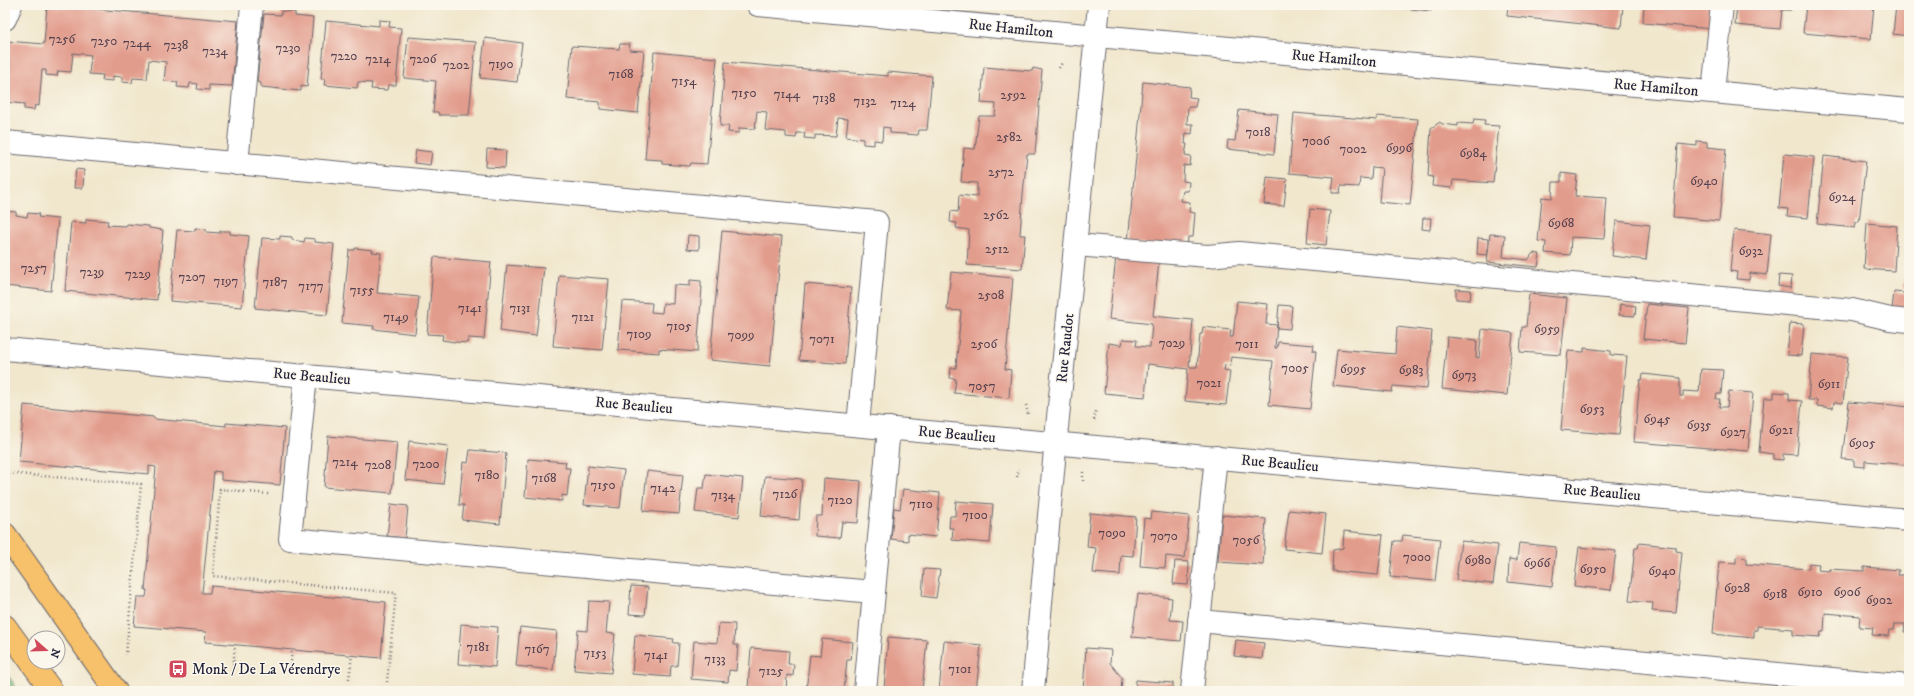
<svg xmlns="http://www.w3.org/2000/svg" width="1914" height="696" viewBox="0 0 1914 696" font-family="'IM FELL DW Pica',serif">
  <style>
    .forest { fill: #6fae6e; stroke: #486854 }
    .building { fill: #e29c8c }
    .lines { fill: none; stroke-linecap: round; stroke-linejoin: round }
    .minor-casing { stroke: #6a676e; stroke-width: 24 }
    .major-casing { stroke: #6a676e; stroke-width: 24 }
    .path { stroke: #6a676e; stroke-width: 2.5; stroke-dasharray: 1 3; stroke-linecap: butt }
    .minor { stroke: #fff; stroke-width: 22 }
    .major { stroke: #f7c06b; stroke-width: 22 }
    .labels { text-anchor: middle; stroke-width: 3; stroke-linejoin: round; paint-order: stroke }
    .number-label { font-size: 13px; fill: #52404f }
    .street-label { font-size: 15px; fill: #22223b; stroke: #fbf7ec }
    .poi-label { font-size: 15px; fill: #22223b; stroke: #fbf7ec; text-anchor: start }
  </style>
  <rect width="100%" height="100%" fill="#fbf7ec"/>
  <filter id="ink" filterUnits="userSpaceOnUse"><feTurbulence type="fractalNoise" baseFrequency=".025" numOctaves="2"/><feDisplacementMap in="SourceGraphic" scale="8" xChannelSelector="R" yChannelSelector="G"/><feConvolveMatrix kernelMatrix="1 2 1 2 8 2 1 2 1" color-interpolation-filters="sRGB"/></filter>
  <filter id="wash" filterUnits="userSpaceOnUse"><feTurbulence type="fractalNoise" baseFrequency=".012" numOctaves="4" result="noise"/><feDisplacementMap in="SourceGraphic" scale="16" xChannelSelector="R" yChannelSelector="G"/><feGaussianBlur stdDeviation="0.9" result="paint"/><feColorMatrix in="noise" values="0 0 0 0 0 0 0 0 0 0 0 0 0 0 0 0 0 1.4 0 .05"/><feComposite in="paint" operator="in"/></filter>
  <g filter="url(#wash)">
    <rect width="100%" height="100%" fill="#f1e7cd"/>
    <!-- forest -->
    <path class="forest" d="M5 671 19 691H5Z"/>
    <g id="blocks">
      <!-- building -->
      <g class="building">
        <path d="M47 5 238 21 232 86 209 85V90L197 89 198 84 190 83 189 88 177 87 178 82 164 81 166 62 149 60 147 79 133 78 132 83 122 82V77L113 76V81L102 80 103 75 89 74 91 55 73 53 71 72 58 71 57 76 46 75V70H42L39 106 35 105 34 110 24 109V104L5 102 6 41 44 44Z"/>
        <path d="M1399 5H1432L1431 11 1399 8Z"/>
        <path d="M1508 5H1623L1621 28 1507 16Z"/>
        <path d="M1644 5H1715L1713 29 1643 23Z"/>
        <path d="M1737 5H1791V10H1782L1780 29 1735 25Z"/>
        <path d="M1806 5H1874L1871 39 1803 33Z"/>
        <path d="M1896 5H1909V36L1893 34Z"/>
        <path d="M281 11 295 12V16L313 18 307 87 301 86V91L261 87V83L257 82 264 14 281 15Z"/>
        <path d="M379 20 390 21 389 27 401 28 396 85H388L387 90 371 89 372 83 358 82 357 88 324 85 325 79H321L326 21 379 26Z"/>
        <path d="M408 37 476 42 469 115H439L438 112H433L436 81 404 78Z"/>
        <path d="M485 38 522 43 517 82 480 78Z"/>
        <path d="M620 44H630L629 50 644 51 638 113 600 109V102L567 99 572 46 619 49Z"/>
        <path d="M654 52 717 58 707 164 691 163 690 166 662 164V160L645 159Z"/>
        <path d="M725 62 888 76V72L932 76 927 130H919L918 135 890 133V128L883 127 882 141 874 140V145L863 144V139L846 137 848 119 838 118 836 136 815 135V139L804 138 805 133H797L796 138 786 137V132L765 130 767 112 757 111 755 129 739 128V133L728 132 729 126H720Z"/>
        <path d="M984 67 1032 71 1033 68 1042 70 1035 154H1027L1023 194 1020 235H1025L1022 269 967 265 969 230 956 228 957 223 950 222 951 211 958 212 959 195 977 197V183L961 182 964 148 975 149 979 116H995L996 104 981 103Z"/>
        <path d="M1143 82 1190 87 1189 97 1197 98 1195 107H1188L1187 124H1193L1192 134 1186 133 1185 144H1187L1185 155 1191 156 1190 166 1184 165 1183 181 1189 182 1188 191H1183L1181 201 1190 202 1189 212 1195 213 1193 237H1188L1187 248 1128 242Z"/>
        <path d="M1239 110 1278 114 1274 154 1227 149 1228 140 1235 141Z"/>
        <path d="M1294 113 1377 120V116L1418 119 1410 205 1379 202 1382 168 1372 167 1371 179 1360 178 1359 187 1341 186 1340 193H1332L1334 177 1289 173Z"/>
        <path d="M1474 119 1485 120 1484 125 1499 126 1493 183 1453 180 1452 188 1432 186 1433 177 1428 176 1431 128 1440 122 1442 124 1458 126V123L1473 124Z"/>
        <path d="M1697 141 1707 142V147L1726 149 1719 221 1673 217 1678 144 1697 146Z"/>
        <path d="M487 149 506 150 505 168 486 167Z"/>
        <path d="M416 150 432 152 430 165 414 163Z"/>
        <path d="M1784 154 1814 157 1808 218 1787 216 1788 209 1779 208Z"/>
        <path d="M1824 156 1866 161 1859 222H1856L1855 228 1817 224Z"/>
        <path d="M76 169 84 170 83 188H74Z"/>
        <path d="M1561 173 1577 175 1575 196 1607 198 1604 239 1571 237 1570 255 1545 253 1546 242 1538 241 1542 197 1552 198 1553 182H1561Z"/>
        <path d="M1267 177 1287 179 1284 206 1264 204Z"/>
        <path d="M1310 209 1330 211 1326 245 1307 243Z"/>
        <path d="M5 211 16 212V215L27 217 28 213 39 214 38 217 58 219 51 291 5 286Z"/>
        <path d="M1423 218H1431L1430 230 1422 229Z"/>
        <path d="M86 219 108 221 107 225 126 226 127 224 149 226V228L163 230 157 300 65 291 71 222 86 223Z"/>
        <path d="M1616 221 1650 225 1646 260 1612 256Z"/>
        <path d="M1867 223 1897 226 1894 271 1864 269Z"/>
        <path d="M195 228 206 229V232L220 233V231H230V234L249 236 242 307 170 301 177 230 195 231Z"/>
        <path d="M1734 230 1771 234 1767 275 1750 273 1749 280 1736 279 1737 272 1730 271Z"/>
        <path d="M722 231 782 237 770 366 710 360Z"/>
        <path d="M1490 234 1505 235 1503 257 1528 260 1533 253 1540 254 1538 267 1487 262Z"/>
        <path d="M688 235 699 236V250L687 249Z"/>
        <path d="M280 236 292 237V240L304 242 305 238 315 239V242L334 244 327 315 255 308 262 238 280 239Z"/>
        <path d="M1478 238 1488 239 1487 255 1477 254Z"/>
        <path d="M1907 247H1909V311L1892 309 1894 292 1905 293 1906 287H1904Z"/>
        <path d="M355 248 373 250 372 252 381 253 377 293 419 297 415 334 373 329 374 326 342 323 349 250H355Z"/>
        <path d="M434 257 491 262 484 339 468 338 467 343 455 342 442 340 443 335 427 334Z"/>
        <path d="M1116 257 1159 262 1153 316 1193 320 1189 367H1197L1200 334H1202L1203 327 1231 330 1230 337H1233L1237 301 1268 304 1266 324 1277 325 1275 348H1277L1278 342 1314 345 1313 351H1316L1310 409 1269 405 1273 361 1231 357 1230 366 1225 365 1224 370 1230 371 1226 405 1185 401 1188 369 1148 364 1145 397 1104 393 1109 343 1122 345 1123 339 1137 340 1136 346 1150 347 1152 324 1109 319Z"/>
        <path d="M507 265 544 268 536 336 500 331Z"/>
        <path d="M951 272 1013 278 1005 369 1011 370 1009 398 954 393 956 379 950 378 951 368H956L961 311 947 310Z"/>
        <path d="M559 275 609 279 602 350 553 346Z"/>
        <path d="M1779 275 1792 276 1791 288 1778 286Z"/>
        <path d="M690 280 701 281V287H702L697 352 659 349V353L618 350 622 301 652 303 651 312 662 313 663 303 673 304 674 285 690 286Z"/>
        <path d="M805 284 851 288 845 364 799 360Z"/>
        <path d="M1456 289 1471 290 1470 300 1456 299Z"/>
        <path d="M1529 294 1567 298 1561 355 1520 352 1522 327H1526Z"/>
        <path d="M1620 304 1636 306 1635 316 1619 315Z"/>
        <path d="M1647 304 1689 308 1685 343 1643 339Z"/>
        <path d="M1279 305 1292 306 1290 329 1277 328Z"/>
        <path d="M1790 323 1804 324 1801 356 1787 355Z"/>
        <path d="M1397 327 1432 331 1427 389 1393 386 1392 392 1333 386 1337 349 1395 354Z"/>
        <path d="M1482 329 1513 333 1507 395 1442 389 1447 337 1477 340 1476 357 1479 358Z"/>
        <path d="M1584 348 1611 351V355L1627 356 1619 435 1561 430 1568 351 1584 352Z"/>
        <path d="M1812 354 1848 357 1843 403 1834 402 1833 408 1817 406V400H1808Z"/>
        <path d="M1701 369 1723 370 1721 394H1717L1716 399H1720L1719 407H1727L1729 391 1753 393 1748 451 1634 442 1640 380H1642L1643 374 1680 378V396H1683V391L1699 392Z"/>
        <path d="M1774 392 1789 393V400L1802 401 1797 455 1783 454V460L1773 459V454L1759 452 1764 398H1774Z"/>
        <path d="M1849 402 1884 405 1883 411 1884 404 1909 407V465L1865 461V467L1854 466V460L1842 459Z"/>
        <path d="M24 405 154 417V419L226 426V423L285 428 280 485 221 480V472L214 471 202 593H210L211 586 386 602 381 658 205 642 206 632 134 626 137 597H146L147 590H145L156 467 149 466V474L19 462Z"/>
        <path d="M328 436 397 442 392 493 324 487Z"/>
        <path d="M409 441 448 446 443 484 405 480Z"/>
        <path d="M470 450 506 453 500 524 462 520 464 505H459L463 462 468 463Z"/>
        <path d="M528 459 566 462 565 468H570L567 496 562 495V501L525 497Z"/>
        <path d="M588 466 624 470 620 508 584 505Z"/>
        <path d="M647 471 683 475 679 514 643 511Z"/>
        <path d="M706 474 743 478 739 517 695 512 698 488H704Z"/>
        <path d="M765 476 802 479 799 520 761 516Z"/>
        <path d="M824 478 861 481 858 523 842 522 840 538 815 536 816 516H822Z"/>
        <path d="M903 489 940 493 936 537 908 534V541L891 539 894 508 900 509Z"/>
        <path d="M956 501 993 504 990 543 952 540 953 528H949L950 516H955Z"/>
        <path d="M391 504 408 506 405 538 387 536Z"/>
        <path d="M1289 510 1326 514 1322 553 1284 549Z"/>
        <path d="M1152 512 1189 516 1185 558 1166 556 1165 568 1140 566 1144 518 1151 519Z"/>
        <path d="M1090 513 1136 517 1133 556 1121 555 1120 575 1093 573 1096 548 1087 547Z"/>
        <path d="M1222 515 1266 519 1263 565 1218 562Z"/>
        <path d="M1344 531 1383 535 1378 575 1332 571 1333 550 1343 548Z"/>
        <path d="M1403 535 1440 539 1435 581 1390 577 1394 541H1402Z"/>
        <path d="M1461 541 1498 545 1493 584 1456 580Z"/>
        <path d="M1519 543 1556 547 1552 587 1508 582 1509 559 1517 560Z"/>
        <path d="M1639 543 1676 547V551L1682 552 1676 613 1652 611 1653 603 1629 601 1635 548H1638Z"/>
        <path d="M1579 547 1616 551 1611 590 1574 586Z"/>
        <path d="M1736 557 1746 558V564L1795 568 1809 569V563L1819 564 1818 570 1829 571V569L1864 571V567L1899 570 1898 575H1909V632H1904L1905 624H1894L1893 630H1889L1888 636 1872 635 1873 628 1859 627 1860 616 1825 613 1824 632H1821L1820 637 1793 635V629L1757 626V630H1754V638L1713 634 1719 562 1736 563Z"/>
        <path d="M1175 561 1189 562 1188 585 1173 584Z"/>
        <path d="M924 569 940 570 936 598 922 596Z"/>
        <path d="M631 586 648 587 645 615 629 614Z"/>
        <path d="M1138 594 1172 598 1170 620 1183 621 1181 641 1132 637Z"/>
        <path d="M589 601 609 602 606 633 615 634 611 673 574 670 578 630 587 631Z"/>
        <path d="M719 623 735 624 734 645H738L736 671 729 670 728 682 691 679 694 641 717 643Z"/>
        <path d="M461 624 498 627 495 667 458 664Z"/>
        <path d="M520 627 557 631 553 670 516 666Z"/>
        <path d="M635 635 674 639 673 643H679L677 666H671L670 677 632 674Z"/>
        <path d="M888 637 927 640 922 691H884Z"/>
        <path d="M822 639 853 642 851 660H847L844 691H806L810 655 820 656Z"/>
        <path d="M1236 640 1264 643 1262 659 1234 656Z"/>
        <path d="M944 641 981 645 976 691H939Z"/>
        <path d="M751 648 789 651 788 664H794L793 676 787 675 786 691 748 688Z"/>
        <path d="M1086 648 1111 650 1110 663 1122 678 1121 691H1083Z"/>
        <path d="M1136 680 1173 683V691H1135Z"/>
      </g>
    </g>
  </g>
  <g filter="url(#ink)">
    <use href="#blocks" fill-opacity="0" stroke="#6a676e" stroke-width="1"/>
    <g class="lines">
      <!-- minor casing -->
      <g class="minor-casing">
        <g id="minor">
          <path d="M758 5 1909 110"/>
          <path d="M5 19 11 5"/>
          <path d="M1713 92 1722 5"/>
          <path d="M5 142 877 222 858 425"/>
          <path d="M237 164 252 5"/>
          <path d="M1076 245 1208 256 1239 253 1852 310 1890 319 1909 321"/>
          <path d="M5 349 1909 520"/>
          <path d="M306 375 290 539 873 592"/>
          <path d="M1199 621 1909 686"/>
          <path d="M865 691 889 428"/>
          <path d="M1033 691 1058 417 1099 5"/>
          <path d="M1192 691 1216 457"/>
        </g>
      </g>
      <!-- major casing -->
      <g class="major-casing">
        <g id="major">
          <path d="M5 534 116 691"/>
          <path d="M5 626 52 691"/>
        </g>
      </g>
      <!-- path -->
      <g class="path">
        <path d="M1059 68 1063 61"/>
        <path d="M1026 405 1028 414"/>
        <path d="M1094 420 1096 411"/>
        <path d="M1083 472V484"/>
        <path d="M5 473 141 484 126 655"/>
        <path d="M1017 477 1019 469"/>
        <path d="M268 494 220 489 213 576 396 593 387 682"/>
        <path d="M233 669 235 645"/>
        <path d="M290 673 292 650"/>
        <path d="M349 679 352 655"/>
      </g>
      <!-- minor -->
      <use href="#minor" class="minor"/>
      <!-- major -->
      <use href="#major" class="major"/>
    </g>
  </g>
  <!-- icons -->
  <defs>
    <g id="bus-square" transform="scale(1)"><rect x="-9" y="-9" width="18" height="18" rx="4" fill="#d1495b" stroke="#fbf7ec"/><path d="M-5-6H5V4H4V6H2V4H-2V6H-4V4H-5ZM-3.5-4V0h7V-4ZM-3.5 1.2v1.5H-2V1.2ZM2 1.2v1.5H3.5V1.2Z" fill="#fff"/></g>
  </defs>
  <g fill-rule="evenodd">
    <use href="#bus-square" x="178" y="669"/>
  </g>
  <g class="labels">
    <!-- number labels -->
    <g class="number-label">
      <text x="62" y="43">7256</text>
      <text x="104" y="45">7250</text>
      <text x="137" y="47">7244</text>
      <text x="176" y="49">7238</text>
      <text x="288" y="52">7230</text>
      <text x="215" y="55">7234</text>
      <text x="344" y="60">7220</text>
      <text x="378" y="63">7214</text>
      <text x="423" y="63">7206</text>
      <text x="501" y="68">7190</text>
      <text x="456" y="69">7202</text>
      <text x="621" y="78">7168</text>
      <text x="684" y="85">7154</text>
      <text x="744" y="97">7150</text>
      <text x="787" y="98">7144</text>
      <text x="1013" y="99">2592</text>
      <text x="824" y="102">7138</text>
      <text x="865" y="105">7132</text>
      <text x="903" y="107">7124</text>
      <text x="1258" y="136">7018</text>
      <text x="1009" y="141">2582</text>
      <text x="1316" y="145">7006</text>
      <text x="1399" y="152">6996</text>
      <text x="1353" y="153">7002</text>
      <text x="1473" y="157">6984</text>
      <text x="1001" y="176">2572</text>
      <text x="1704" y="185">6940</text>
      <text x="1842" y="201">6924</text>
      <text x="996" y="219">2562</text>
      <text x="1561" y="227">6968</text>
      <text x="997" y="253">2512</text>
      <text x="1751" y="255">6932</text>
      <text x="34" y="272">7257</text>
      <text x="92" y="276">7239</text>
      <text x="138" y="278">7229</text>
      <text x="192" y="281">7207</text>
      <text x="226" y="285">7197</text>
      <text x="275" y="286">7187</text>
      <text x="311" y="290">7177</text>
      <text x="362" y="294">7155</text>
      <text x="991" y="299">2508</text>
      <text x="470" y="312">7141</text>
      <text x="520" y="312">7131</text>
      <text x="396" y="321">7149</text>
      <text x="583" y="321">7121</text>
      <text x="679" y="330">7105</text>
      <text x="1547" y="333">6959</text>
      <text x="639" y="338">7109</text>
      <text x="741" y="339">7099</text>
      <text x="822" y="343">7071</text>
      <text x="1172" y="347">7029</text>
      <text x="984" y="348">2506</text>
      <text x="1247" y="348">7011</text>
      <text x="1295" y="372">7005</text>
      <text x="1353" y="373">6995</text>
      <text x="1411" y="374">6983</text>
      <text x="1464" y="379">6973</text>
      <text x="1209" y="387">7021</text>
      <text x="1829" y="388">6911</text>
      <text x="982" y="390">7057</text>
      <text x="1592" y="413">6953</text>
      <text x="1657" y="423">6945</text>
      <text x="1699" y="429">6935</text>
      <text x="1781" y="434">6921</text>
      <text x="1733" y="436">6927</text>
      <text x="1862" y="447">6905</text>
      <text x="345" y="466">7214</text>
      <text x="426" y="468">7200</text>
      <text x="378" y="469">7208</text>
      <text x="487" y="479">7180</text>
      <text x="544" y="482">7168</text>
      <text x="603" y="489">7150</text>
      <text x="663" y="492">7142</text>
      <text x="785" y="498">7126</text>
      <text x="723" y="499">7134</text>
      <text x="840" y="504">7120</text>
      <text x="921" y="508">7110</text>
      <text x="975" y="519">7100</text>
      <text x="1112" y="537">7090</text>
      <text x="1164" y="540">7070</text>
      <text x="1246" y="544">7056</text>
      <text x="1417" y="561">7000</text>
      <text x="1478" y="564">6980</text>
      <text x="1537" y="567">6966</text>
      <text x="1593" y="573">6950</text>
      <text x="1662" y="575">6940</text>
      <text x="1737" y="592">6928</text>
      <text x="1810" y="596">6910</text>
      <text x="1847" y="596">6906</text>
      <text x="1775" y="598">6918</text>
      <text x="1879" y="604">6902</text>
      <text x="478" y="651">7181</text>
      <text x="537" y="653">7167</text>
      <text x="595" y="657">7153</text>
      <text x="656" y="659">7141</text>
      <text x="715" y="663">7133</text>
      <text x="960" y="673">7101</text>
      <text x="771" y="675">7125</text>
    </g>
    <!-- street labels -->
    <g class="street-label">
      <text transform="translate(1011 28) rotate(6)" y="5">Rue Hamilton</text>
      <text transform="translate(1334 58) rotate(5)" y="5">Rue Hamilton</text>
      <text transform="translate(1656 87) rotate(5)" y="5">Rue Hamilton</text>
      <text transform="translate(1065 348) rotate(-84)" y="5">Rue Raudot</text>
      <text transform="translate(312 376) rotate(5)" y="5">Rue Beaulieu</text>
      <text transform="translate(634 405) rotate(5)" y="5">Rue Beaulieu</text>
      <text transform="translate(957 434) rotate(5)" y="5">Rue Beaulieu</text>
      <text transform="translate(1280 463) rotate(5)" y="5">Rue Beaulieu</text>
      <text transform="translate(1602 492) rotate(5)" y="5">Rue Beaulieu</text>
    </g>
    <!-- poi labels -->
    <g class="poi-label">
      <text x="192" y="674">Monk / De La Vérendrye</text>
    </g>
  </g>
  <!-- margin -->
  <rect width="1914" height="696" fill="none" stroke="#fbf7ec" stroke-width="20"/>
  <!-- north arrow -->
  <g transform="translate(46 650) rotate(110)"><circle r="19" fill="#fbf7ec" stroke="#a4a2a5"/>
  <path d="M0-3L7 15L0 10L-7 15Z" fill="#d1495b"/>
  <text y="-6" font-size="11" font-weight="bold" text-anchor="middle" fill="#22223b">N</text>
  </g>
</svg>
